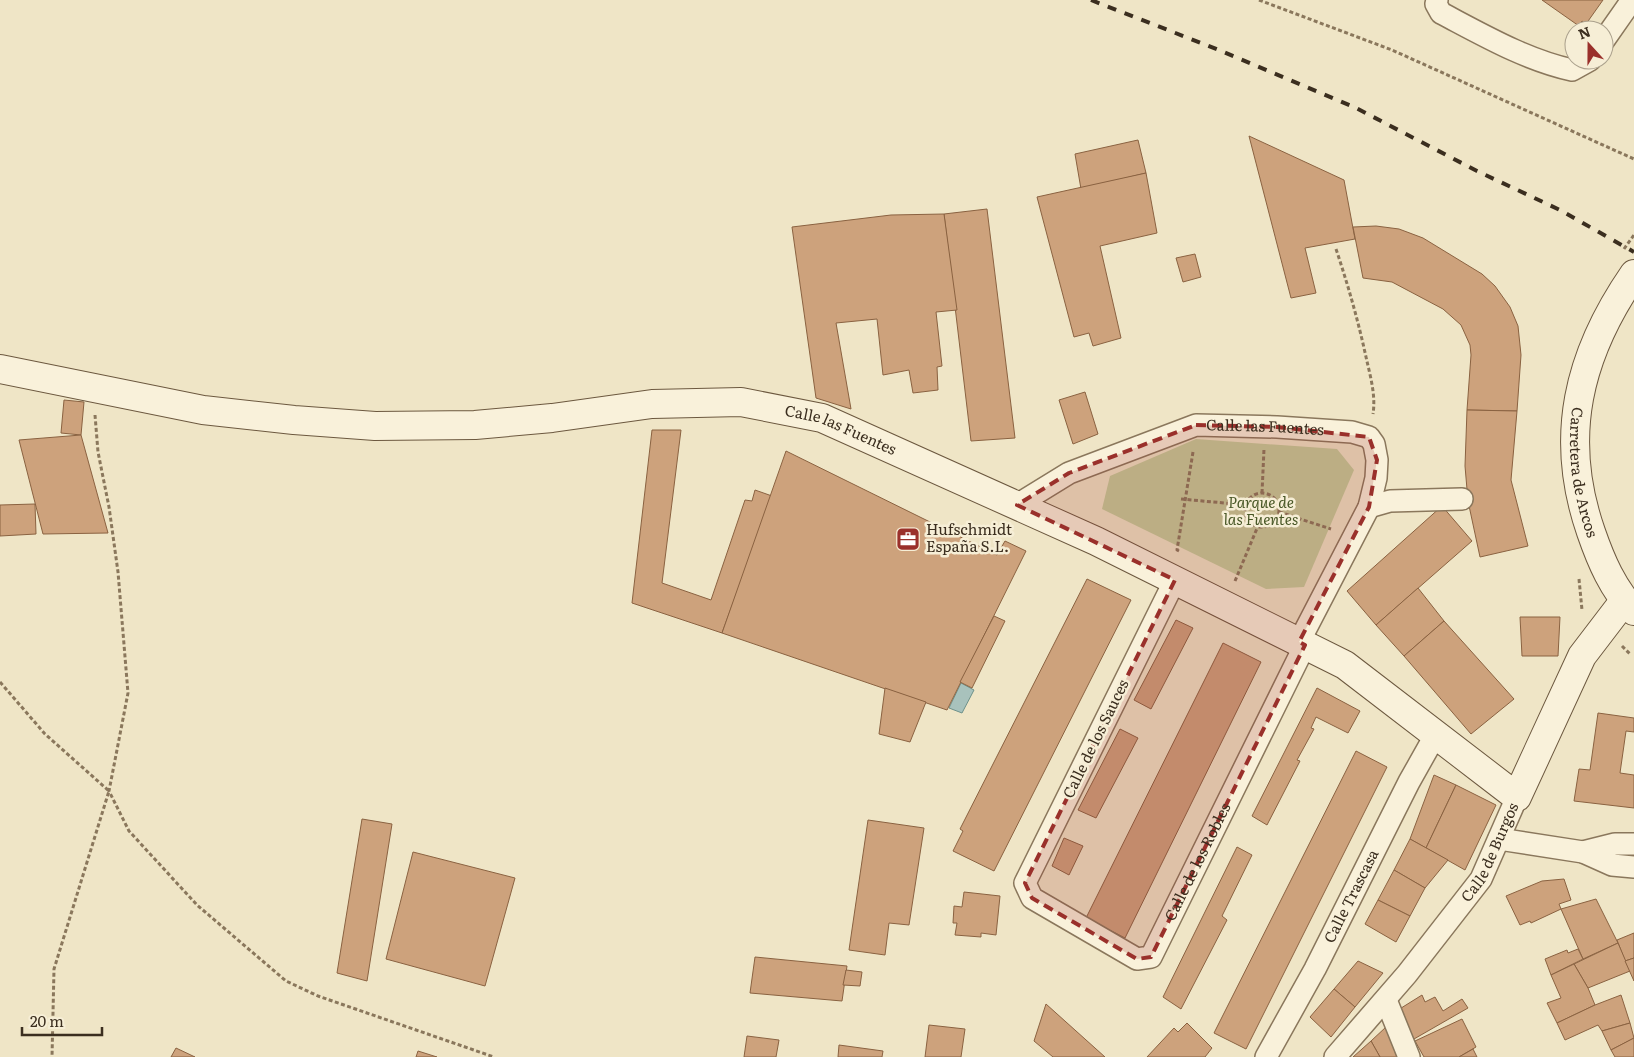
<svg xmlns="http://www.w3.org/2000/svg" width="1634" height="1057" viewBox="0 0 1634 1057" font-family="Literata,serif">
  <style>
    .green { fill: #c5cd9a }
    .water { fill: #a8c2bc; stroke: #6e918a }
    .building { fill: #cda27c; stroke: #8a6241 }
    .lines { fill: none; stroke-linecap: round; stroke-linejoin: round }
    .street-casing { stroke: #8a775c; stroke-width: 24 }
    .secondary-casing { stroke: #6c583f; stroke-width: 30 }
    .path { stroke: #8a775c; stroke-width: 3; stroke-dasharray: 4 2.5; stroke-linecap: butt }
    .street { stroke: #f9f1da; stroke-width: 21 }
    .secondary { stroke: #f9f1da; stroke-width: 28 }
    .rail { stroke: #3b2e1f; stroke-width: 4; stroke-dasharray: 9 9; stroke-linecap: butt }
    .marked { fill: #9a302b; fill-opacity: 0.2; stroke: #9a302b; stroke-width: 4; stroke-dasharray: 10 6; stroke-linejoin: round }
    .labels { text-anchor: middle; stroke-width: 5; stroke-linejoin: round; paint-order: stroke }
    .street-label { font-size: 15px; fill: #3b2e1f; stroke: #f6eed6 }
    .park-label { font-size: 15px; font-style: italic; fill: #485726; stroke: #f6eed6 }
    .poi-label { font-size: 15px; fill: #3b2e1f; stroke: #f6eed6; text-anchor: start }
  </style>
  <rect width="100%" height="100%" fill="#efe5c6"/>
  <!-- green -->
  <path class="green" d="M1196 439 1337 449 1354 470 1304 587 1266 589 1102 509 1110 476Z"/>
  <!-- water -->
  <path class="water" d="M961 683 974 690 962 713 949 708Z"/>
  <!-- building -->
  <g class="building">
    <path d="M1542 0H1603L1586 24 1582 21 1579 26Z"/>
    <path d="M1249 136 1344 180 1355 239 1305 248 1316 293 1291 298Z"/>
    <path d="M1138 140 1146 173 1081 189 1075 154Z"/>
    <path d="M1146 173 1157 233 1100 246 1121 338 1093 346 1089 333 1074 337 1037 197Z"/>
    <path d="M987 209 1015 438 971 441 944 214Z"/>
    <path d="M944 214 957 310 936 312 942 366 937 367 938 390 913 393 909 370 883 375 877 319 836 323 851 409 816 398 792 227 891 215Z"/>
    <path d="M1376 226 1399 229 1423 238 1482 274 1495 286 1510 307 1518 326 1521 355 1517 411 1467 410 1471 355 1470 345 1461 325 1443 309 1392 282 1363 278 1353 227Z"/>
    <path d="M1195 254 1201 277 1183 282 1176 258Z"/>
    <path d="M1085 392 1098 434 1073 444 1059 400Z"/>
    <path d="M64 400 84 402 81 435 61 433Z"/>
    <path d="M1467 410 1517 411 1511 480 1528 546 1480 557 1468 501 1465 466Z"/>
    <path d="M652 430H681L662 583 711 600 745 500 752 501 755 490 772 496 722 633 632 603Z"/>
    <path d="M81 435 108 533 43 534 19 440Z"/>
    <path d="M786 451 997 555 1005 541 1026 551 947 710 722 633Z"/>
    <path d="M35 504 36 534 0 536V505Z"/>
    <path d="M1442 506 1472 541 1376 625 1347 591Z"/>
    <path d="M1087 579 1131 600 994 871 953 851 963 831 960 829Z"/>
    <path d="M1418 588 1444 621 1404 656 1376 625Z"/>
    <path d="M994 616 1005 621 972 688 960 682Z"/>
    <path d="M1520 617H1560L1558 656H1522Z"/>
    <path d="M1176 620 1193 628 1151 709 1134 700Z"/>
    <path d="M1444 621 1514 699 1471 734 1404 656Z"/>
    <path d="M1223 643 1261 662 1125 938 1086 918Z"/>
    <path d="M885 688 926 702 910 742 879 734Z"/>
    <path d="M1317 688 1360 711 1348 733 1316 717 1311 728 1314 729 1297 760 1300 761 1267 825 1252 816Z"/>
    <path d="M1598 713 1634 718V732L1626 731 1620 773 1634 775V808L1574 801 1579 769 1590 770Z"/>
    <path d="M1120 729 1138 738 1096 818 1078 810Z"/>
    <path d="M1356 751 1387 767 1246 1049 1214 1033Z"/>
    <path d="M1434 775 1456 785 1426 848 1410 839Z"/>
    <path d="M1456 785 1496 805 1465 870 1426 848Z"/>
    <path d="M362 819 392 824 367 981 337 973Z"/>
    <path d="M868 820 924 828 909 925 889 923 885 955 849 950Z"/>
    <path d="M1064 838 1083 846 1069 875 1052 866Z"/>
    <path d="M1410 839 1448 860 1425 888 1394 870Z"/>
    <path d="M1237 847 1252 855 1222 916 1227 920 1181 1009 1163 997Z"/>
    <path d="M413 852 515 878 485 986 386 959Z"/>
    <path d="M1394 870 1425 888 1410 916 1378 900Z"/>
    <path d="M1564 879 1571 900 1559 904 1561 909 1531 923 1530 921 1520 925 1506 896 1542 881Z"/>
    <path d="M964 892 1000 896 996 935 981 933V937L955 935 957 923H953L954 906 962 907Z"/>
    <path d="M1596 899 1618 943 1583 959 1561 909Z"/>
    <path d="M1378 900 1410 916 1396 942 1365 924Z"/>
    <path d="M1634 933V958L1625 961 1617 940Z"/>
    <path d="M1618 943 1630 971 1588 988 1574 964Z"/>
    <path d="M1578 949 1583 959 1551 975 1545 959 1567 950 1568 953Z"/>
    <path d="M755 957 847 966 842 1001 750 993Z"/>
    <path d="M1634 958V981L1625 961Z"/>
    <path d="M1358 961 1383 973 1355 1007 1334 989Z"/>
    <path d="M1574 964 1588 988 1595 1005 1557 1023 1547 1003 1561 998 1551 975Z"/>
    <path d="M846 970 862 972 860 986 843 985Z"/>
    <path d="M1334 989 1355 1007 1331 1037 1310 1017Z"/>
    <path d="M1422 995 1425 1002 1435 997 1443 1011 1462 999 1468 1008 1414 1039 1398 1010Z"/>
    <path d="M1621 995 1630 1023 1602 1031 1598 1025 1565 1040 1557 1023 1595 1005Z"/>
    <path d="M1046 1004 1105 1057H1053L1034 1041Z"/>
    <path d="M1462 1019 1476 1047 1459 1057H1424L1415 1041Z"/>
    <path d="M1187 1023 1212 1048 1205 1057H1147L1174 1028 1178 1032Z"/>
    <path d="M1630 1023 1634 1038 1611 1050 1602 1031Z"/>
    <path d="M929 1025 965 1029 961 1057H925Z"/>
    <path d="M1386 1027 1397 1057H1380L1371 1041Z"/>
    <path d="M747 1036 779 1040 776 1057H744Z"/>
    <path d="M1634 1038V1057H1615L1611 1050Z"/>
    <path d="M1371 1041 1380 1057H1353Z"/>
    <path d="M839 1045 883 1051 882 1057H838Z"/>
    <path d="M176 1048 195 1057H171Z"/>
    <path d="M1473 1049 1477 1057H1459Z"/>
    <path d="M418 1051 437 1057H416Z"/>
  </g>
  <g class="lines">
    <!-- street casing -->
    <g class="street-casing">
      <g id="street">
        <path d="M1437 0 1436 4 1441 13C1483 35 1526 60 1572 70L1590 60"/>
        <path d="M1604 40 1632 0"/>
        <path id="s1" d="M1017 505 1069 473 1196 425 1277 427 1352 432 1369 437 1374 444 1377 460 1376 478 1369 507 1299 642"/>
        <path d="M1369 507 1390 501 1462 499"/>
        <path id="s2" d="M1175 580 1025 883 1032 898 1137 959 1151 957 1305 645"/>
        <path d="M1499 839 1583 852 1612 865 1634 867"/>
        <path d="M1583 852 1615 844H1634"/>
        <path d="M1386 1000 1409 1057"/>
        <path id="s3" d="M1266 1057 1315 969 1409 782 1436 734"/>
        <path id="s4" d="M1335 1057 1407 974 1481 879 1517 797"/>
      </g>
    </g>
    <!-- secondary casing -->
    <g class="secondary-casing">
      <g id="secondary">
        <path id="s5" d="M1634 274C1578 355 1558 437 1591 532 1601 561 1613 589 1634 611"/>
        <path id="s6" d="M0 369 203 410 294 420 375 426 475 425 552 418 652 404 741 402 822 418 1096 541 1345 665 1517 797 1582 656 1624 601"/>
      </g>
    </g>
    <!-- path -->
    <g class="path">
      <path d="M1259 0 1392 50 1634 159"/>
      <path d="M1336 249C1348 285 1358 320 1366 357 1370 375 1376 395 1373 414"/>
      <path d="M1624 249 1634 235"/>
      <path d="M95 415 98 452 109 507 118 572 128 693 109 791 129 831 197 905 286 981 318 996 494 1057"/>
      <path d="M1262 493 1264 449"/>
      <circle cx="1262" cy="510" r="17"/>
      <path d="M1181 499 1246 505"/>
      <path d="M1279 512 1331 529"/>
      <path d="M1179 551 1177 550 1193 452"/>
      <path d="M1579 579 1582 610"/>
      <path d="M1235 581 1258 526"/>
      <path d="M1622 646 1630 654"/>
      <path d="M0 682 45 734 109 791 54 969 52 1057"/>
    </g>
    <!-- street -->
    <use href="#street" class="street"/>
    <!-- secondary -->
    <use href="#secondary" class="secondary"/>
    <!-- rail -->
    <path class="rail" d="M1091 0 1219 50 1356 108 1477 171 1560 210 1634 252"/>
  </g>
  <!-- marked area -->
  <path class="marked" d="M1196 425 1277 427 1369 437 1377 460 1369 507 1299 642 1305 645 1151 957 1137 959 1032 898 1025 883 1175 580 1017 505 1069 473Z"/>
  <!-- icons -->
  <defs>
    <g id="office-square" transform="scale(1.25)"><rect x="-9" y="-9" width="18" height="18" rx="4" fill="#9a302b" stroke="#f6eed6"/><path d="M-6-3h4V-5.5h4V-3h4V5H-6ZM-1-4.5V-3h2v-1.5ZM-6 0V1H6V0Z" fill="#fff"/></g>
  </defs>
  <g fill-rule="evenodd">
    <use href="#office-square" x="908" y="539"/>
  </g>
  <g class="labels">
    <!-- street labels -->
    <g class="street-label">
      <text dy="5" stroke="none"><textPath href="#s1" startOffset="266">Calle las Fuentes</textPath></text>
      <text dy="5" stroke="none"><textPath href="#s6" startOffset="851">Calle las Fuentes</textPath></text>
      <text dy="5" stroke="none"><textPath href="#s5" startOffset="212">Carretera de Arcos</textPath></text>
      <text transform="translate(1096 739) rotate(-64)" y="5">Calle de los Sauces</text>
      <text dy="5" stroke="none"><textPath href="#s4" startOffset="258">Calle de Burgos</textPath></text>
      <text dy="5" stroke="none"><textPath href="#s2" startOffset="596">Calle de los Robles</textPath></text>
      <text dy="5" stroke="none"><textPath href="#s3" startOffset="182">Calle Trascasa</textPath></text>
    </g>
    <!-- park labels -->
    <g class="park-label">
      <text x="1261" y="508">Parque de<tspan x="1261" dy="17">las Fuentes</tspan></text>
    </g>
    <!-- poi labels -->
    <g class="poi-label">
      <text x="926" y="535">Hufschmidt<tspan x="926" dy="17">España S.L.</tspan></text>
    </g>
  </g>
  <!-- north arrow -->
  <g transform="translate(1589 45) rotate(339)"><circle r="24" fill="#f6eed6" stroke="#aba18d"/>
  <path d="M0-4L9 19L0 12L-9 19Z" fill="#9a302b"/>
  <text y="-8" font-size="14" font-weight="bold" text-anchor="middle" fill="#3b2e1f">N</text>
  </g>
  <!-- scale -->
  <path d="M22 1027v8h80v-8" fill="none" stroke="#3b2e1f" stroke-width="2.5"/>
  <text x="30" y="1027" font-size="15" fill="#3b2e1f" stroke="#f6eed6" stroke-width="4" paint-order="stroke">20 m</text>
</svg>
